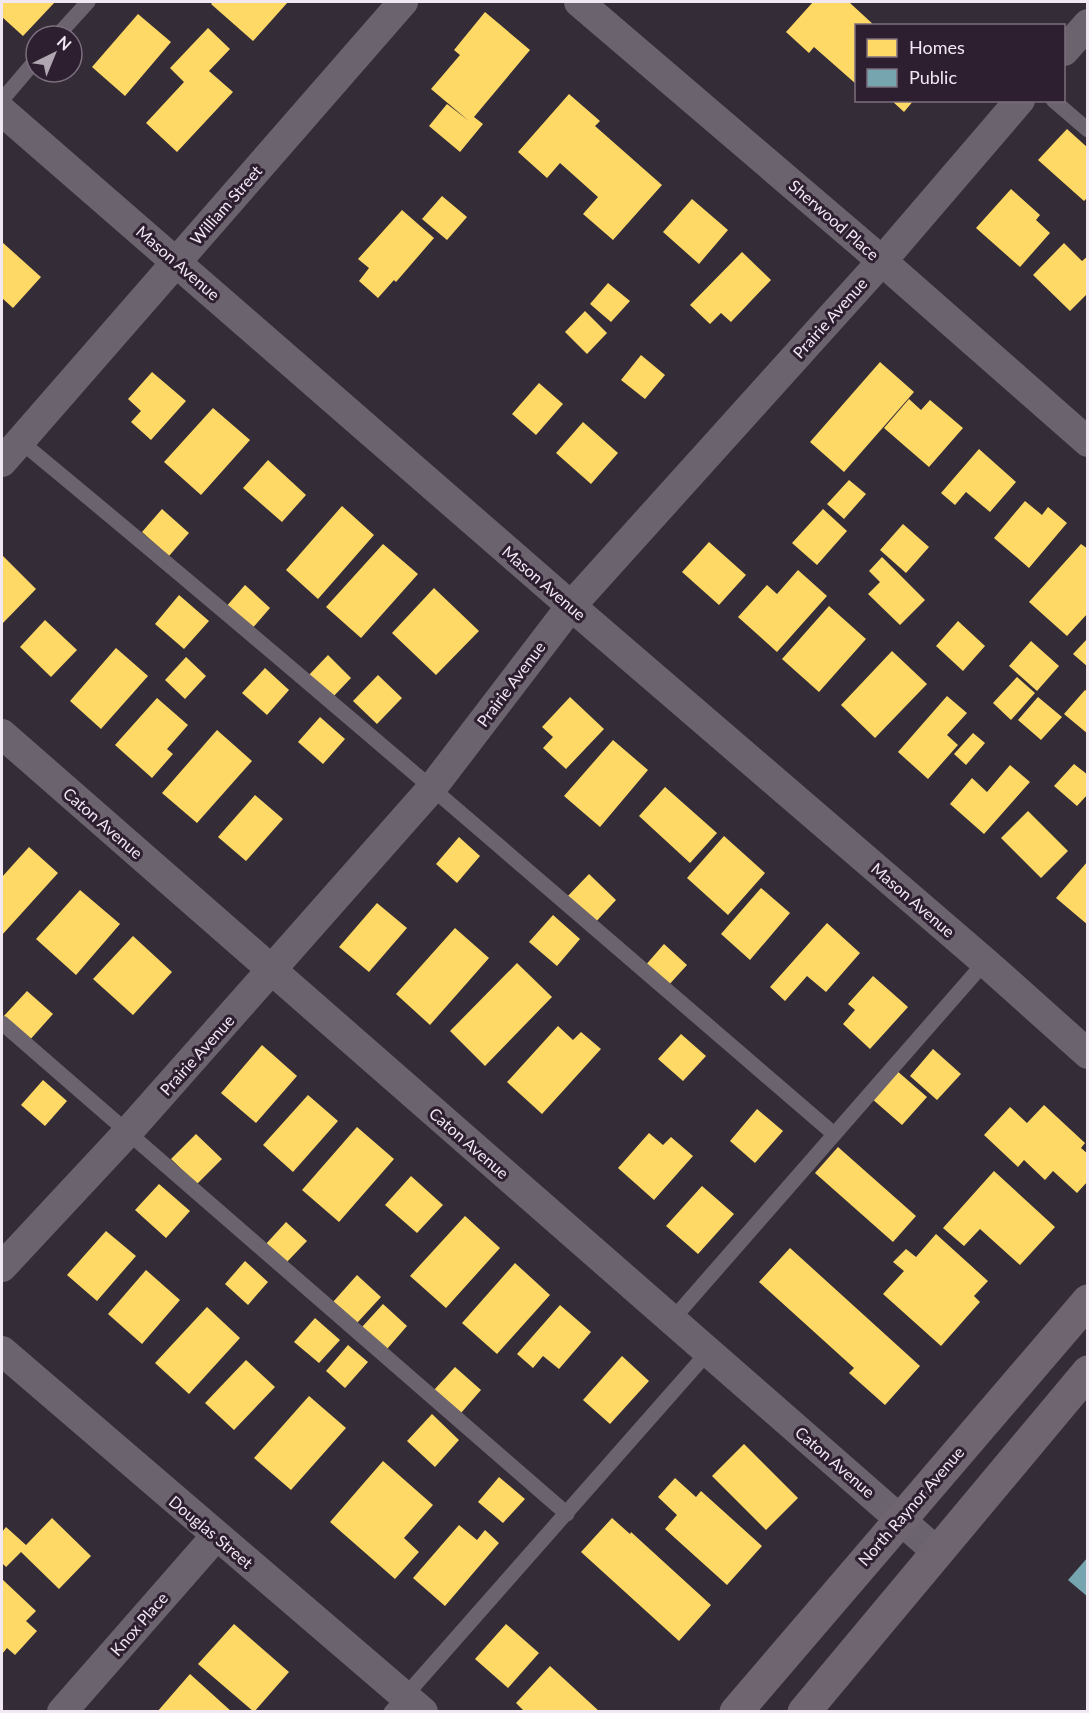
<svg xmlns="http://www.w3.org/2000/svg" width="1089" height="1713" viewBox="0 0 1089 1713" font-family="Lato,sans-serif">
  <style>
    .homes { fill: #ffd966 }
    .public { fill: #76a5af }
    .lines { fill: none; stroke-linecap: round; stroke-linejoin: round }
    .service { stroke: #6b636d; stroke-width: 15 }
    .minor { stroke: #6b636d; stroke-width: 30 }
    .secondary { stroke: #6f6570; stroke-width: 33 }
    .labels { text-anchor: middle; stroke-width: 6; stroke-linejoin: round; paint-order: stroke }
    .street-label { font-size: 16px; fill: #f2e8f4; stroke: #2d1e30 }
  </style>
  <rect width="100%" height="100%" fill="#342c36"/>
  <!-- homes -->
  <g class="homes">
    <path d="M2 2H55L23 36 2 17Z"/>
    <path d="M213 2H288L253 41 211 4Z"/>
    <path d="M813 2H852L850 3 875 26H856V84L814 47 809 53 786 32Z"/>
    <path d="M485 12 530 50 474 117 483 124 460 152 429 126 447 104 469 121 431 89 460 55 454 50Z"/>
    <path d="M138 14 171 42 125 96 92 67Z"/>
    <path d="M208 28 230 49 209 71 233 92 177 152 146 123 184 82 170 68Z"/>
    <path d="M569 94 600 121 595 126 662 185 613 240 583 214 598 197 560 163 547 178 518 152Z"/>
    <path d="M891 100H914L904 112Z"/>
    <path d="M1067 129 1088 148V197L1084 201 1038 160Z"/>
    <path d="M1011 189 1040 215 1036 220 1050 233 1020 267 976 228Z"/>
    <path d="M442 196 467 217 447 240 422 219Z"/>
    <path d="M692 199 728 230 699 264 663 232Z"/>
    <path d="M402 210 434 238 396 282 394 280 378 298 359 281 369 268 358 259Z"/>
    <path d="M2 242 41 277 13 308 2 298Z"/>
    <path d="M1064 243 1082 261 1088 256V293L1070 311 1033 275Z"/>
    <path d="M742 252 771 280 731 322 721 313 710 324 690 305Z"/>
    <path d="M608 283 630 301 611 322 590 304Z"/>
    <path d="M585 311 607 333 587 354 565 332Z"/>
    <path d="M641 355 665 375 645 399 621 380Z"/>
    <path d="M880 362 914 392 844 472 810 442Z"/>
    <path d="M152 372 186 401 151 440 131 422 141 411 128 399Z"/>
    <path d="M539 383 563 404 536 435 512 414Z"/>
    <path d="M909 399 921 410 930 400 963 428 929 467 884 428Z"/>
    <path d="M213 408 250 440 201 495 164 462Z"/>
    <path d="M583 422 618 453 591 484 556 453Z"/>
    <path d="M979 449 1016 482 990 512 966 492 955 505 941 493Z"/>
    <path d="M268 460 306 495 282 522 243 488Z"/>
    <path d="M849 480 866 494 844 519 827 504Z"/>
    <path d="M1025 501 1042 515 1048 507 1067 523 1029 568 994 538Z"/>
    <path d="M342 506 374 535 318 599 286 570Z"/>
    <path d="M162 509 189 533 169 556 142 532Z"/>
    <path d="M823 509 847 531 817 565 792 543Z"/>
    <path d="M903 524 929 547 906 573 880 550Z"/>
    <path d="M709 542 746 575 719 605 682 572Z"/>
    <path d="M383 544 418 574 361 638 326 607Z"/>
    <path d="M1081 544 1088 549V613L1067 636 1029 602Z"/>
    <path d="M2 555 36 589 2 624Z"/>
    <path d="M882 557 925 600 900 625 868 594 880 582 869 571Z"/>
    <path d="M798 570 827 596 777 652 738 617 767 585 777 594Z"/>
    <path d="M245 585 270 608 250 631 225 608Z"/>
    <path d="M434 588 479 631 436 675 392 633Z"/>
    <path d="M179 595 209 621 184 649 155 624Z"/>
    <path d="M829 606 866 639 819 692 782 659Z"/>
    <path d="M45 620 77 650 51 677 20 647Z"/>
    <path d="M958 621 985 646 963 671 936 646Z"/>
    <path d="M1088 638V667L1073 654Z"/>
    <path d="M1031 641 1059 666 1037 691 1009 666Z"/>
    <path d="M116 648 148 676 101 729 70 701Z"/>
    <path d="M892 651 927 684 875 738 841 705Z"/>
    <path d="M328 655 351 678 331 699 308 676Z"/>
    <path d="M186 657 206 676 185 699 165 680Z"/>
    <path d="M265 668 289 690 267 715 242 693Z"/>
    <path d="M378 675 402 698 377 724 353 701Z"/>
    <path d="M1017 677 1035 693 1011 720 993 703Z"/>
    <path d="M1085 690 1088 692V734L1064 714Z"/>
    <path d="M947 696 967 713 947 735 958 745 928 779 898 752Z"/>
    <path d="M570 697 604 729 566 769 543 748 553 737 542 727Z"/>
    <path d="M1038 697 1062 717 1041 740 1018 720Z"/>
    <path d="M157 698 188 725 167 749 173 754 152 778 115 745Z"/>
    <path d="M320 717 345 739 323 764 298 742Z"/>
    <path d="M217 730 252 761 197 823 162 793Z"/>
    <path d="M973 733 985 743 966 765 954 754Z"/>
    <path d="M613 740 648 770 600 827 564 796Z"/>
    <path d="M1074 764 1088 775V794L1077 806 1054 786Z"/>
    <path d="M1010 765 1030 782 984 834 950 804 972 778 987 792Z"/>
    <path d="M665 787 717 833 690 863 639 816Z"/>
    <path d="M255 795 283 819 246 861 218 837Z"/>
    <path d="M1028 811 1068 851 1041 878 1001 838Z"/>
    <path d="M724 836 765 873 728 915 687 878Z"/>
    <path d="M459 837 480 856 457 883 436 864Z"/>
    <path d="M29 847 58 873 2 935V877Z"/>
    <path d="M1088 861V925L1056 898Z"/>
    <path d="M589 874 616 900 593 925 565 899Z"/>
    <path d="M761 888 790 913 750 960 721 934Z"/>
    <path d="M80 890 120 924 76 975 36 939Z"/>
    <path d="M377 903 407 928 369 972 339 947Z"/>
    <path d="M553 915 580 939 557 966 529 942Z"/>
    <path d="M827 923 860 953 826 992 807 976 785 1001 770 987Z"/>
    <path d="M455 928 489 958 430 1025 396 994Z"/>
    <path d="M133 936 172 972 133 1015 93 979Z"/>
    <path d="M664 944 687 965 667 987 644 967Z"/>
    <path d="M517 963 552 997 485 1066 450 1031Z"/>
    <path d="M873 976 908 1007 870 1049 843 1024 855 1010 848 1004Z"/>
    <path d="M27 991 53 1014 28 1042 2 1018Z"/>
    <path d="M558 1026 573 1040 581 1032 601 1049 542 1114 507 1082Z"/>
    <path d="M681 1034 706 1056 683 1081 658 1059Z"/>
    <path d="M262 1045 297 1076 256 1123 221 1093Z"/>
    <path d="M933 1049 961 1074 937 1100 910 1076Z"/>
    <path d="M896 1070 927 1097 902 1125 871 1098Z"/>
    <path d="M43 1080 67 1101 45 1126 21 1105Z"/>
    <path d="M308 1095 338 1121 293 1172 263 1145Z"/>
    <path d="M1044 1105 1085 1143 1081 1148 1088 1154V1181L1077 1193 1053 1171 1045 1180 1024 1160 1018 1167 984 1135 1010 1107 1027 1123Z"/>
    <path d="M757 1109 783 1131 755 1163 730 1141Z"/>
    <path d="M357 1127 394 1159 339 1222 302 1190Z"/>
    <path d="M649 1133 663 1145 671 1137 693 1156 654 1200 618 1168Z"/>
    <path d="M196 1134 222 1159 197 1184 171 1159Z"/>
    <path d="M838 1147 916 1216 893 1242 815 1173Z"/>
    <path d="M994 1171 1055 1227 1020 1265 980 1229 964 1246 943 1228Z"/>
    <path d="M411 1176 443 1205 417 1233 385 1205Z"/>
    <path d="M159 1184 190 1211 166 1238 135 1210Z"/>
    <path d="M702 1186 734 1214 698 1254 666 1226Z"/>
    <path d="M465 1216 500 1248 446 1308 410 1276Z"/>
    <path d="M286 1222 307 1241 285 1264 265 1245Z"/>
    <path d="M106 1231 136 1256 97 1301 67 1275Z"/>
    <path d="M936 1234 988 1281 974 1296 980 1302 941 1346 883 1294 904 1271 893 1262 906 1249 916 1257Z"/>
    <path d="M790 1248 920 1366 885 1405 849 1373 854 1368 759 1282Z"/>
    <path d="M245 1261 268 1282 248 1305 225 1284Z"/>
    <path d="M515 1263 550 1295 497 1354 462 1323Z"/>
    <path d="M146 1270 180 1300 142 1344 108 1314Z"/>
    <path d="M357 1275 381 1297 357 1323 333 1302Z"/>
    <path d="M383 1304 407 1326 387 1349 362 1327Z"/>
    <path d="M560 1305 591 1332 559 1369 543 1356 533 1368 517 1354Z"/>
    <path d="M207 1307 240 1338 189 1394 155 1363Z"/>
    <path d="M315 1318 340 1340 319 1363 294 1342Z"/>
    <path d="M348 1345 368 1362 345 1388 326 1371Z"/>
    <path d="M622 1356 649 1381 610 1424 583 1400Z"/>
    <path d="M246 1360 275 1387 234 1430 205 1403Z"/>
    <path d="M455 1367 481 1390 461 1413 434 1390Z"/>
    <path d="M309 1396 346 1428 291 1490 254 1458Z"/>
    <path d="M432 1414 459 1440 435 1467 407 1441Z"/>
    <path d="M744 1444 798 1498 766 1530 712 1476Z"/>
    <path d="M383 1461 433 1505 404 1538 419 1552 395 1579 330 1522Z"/>
    <path d="M499 1477 525 1499 503 1523 478 1502Z"/>
    <path d="M675 1478 696 1497 701 1491 762 1546 727 1585 665 1529 677 1515 658 1497Z"/>
    <path d="M52 1518 91 1556 59 1589 21 1552 6 1567 2 1563V1532L6 1527 26 1545Z"/>
    <path d="M612 1518 630 1534 631 1532 711 1605 679 1641 581 1552Z"/>
    <path d="M459 1525 477 1540 485 1530 499 1543 445 1606 413 1578Z"/>
    <path d="M2 1579 36 1611 26 1621 37 1631 15 1655 7 1648 2 1654Z"/>
    <path d="M234 1624 289 1672 254 1712 198 1664Z"/>
    <path d="M506 1624 539 1653 508 1688 475 1659Z"/>
    <path d="M550 1666 600 1712H525L516 1703Z"/>
    <path d="M190 1674 232 1712H157Z"/>
  </g>
  <!-- public -->
  <path class="public" d="M1088 1557V1597L1068 1580Z"/>
  <g class="lines">
    <!-- service -->
    <g class="service">
      <path d="M57 36 88 2"/>
      <path d="M2 100 36 60"/>
      <path d="M1053 100 1088 130"/>
      <path d="M20 441C295 668 564 902 834 1134"/>
      <path d="M2 1023 567 1514"/>
      <path d="M672 1320 985 962"/>
      <path d="M391 1712 708 1352"/>
    </g>
    <!-- minor -->
    <g class="minor">
      <path d="M579 2 882 261 1088 442"/>
      <path d="M1064 51 1088 24"/>
      <path d="M2 111 571 606 985 962 1088 1054"/>
      <path d="M2 462 403 2"/>
      <path d="M2 734 936 1551"/>
      <path d="M2 1267 127 1133 432 788 571 606 882 261 1020 100"/>
      <path d="M2 1351 423 1712"/>
      <path d="M62 1712 216 1536"/>
    </g>
    <!-- secondary -->
    <g class="secondary">
      <path d="M736 1712 1088 1301"/>
      <path d="M804 1712 1088 1372"/>
    </g>
  </g>
  <g class="labels">
    <!-- street labels -->
    <g class="street-label">
      <text transform="translate(226 205) rotate(-49)" y="6">William Street</text>
      <text transform="translate(834 220) rotate(41)" y="6">Sherwood Place</text>
      <text transform="translate(178 263) rotate(41)" y="6">Mason Avenue</text>
      <text transform="translate(830 318) rotate(-48)" y="6">Prairie Avenue</text>
      <text transform="translate(544 583) rotate(41)" y="6">Mason Avenue</text>
      <text transform="translate(511 684) rotate(-53)" y="6">Prairie Avenue</text>
      <text transform="translate(103 823) rotate(41)" y="6">Caton Avenue</text>
      <text transform="translate(913 900) rotate(41)" y="6">Mason Avenue</text>
      <text transform="translate(197 1055) rotate(-48)" y="6">Prairie Avenue</text>
      <text transform="translate(469 1143) rotate(41)" y="6">Caton Avenue</text>
      <text transform="translate(835 1462) rotate(41)" y="6">Caton Avenue</text>
      <text transform="translate(911 1506) rotate(-49)" y="6">North Raynor Avenue</text>
      <text transform="translate(211 1532) rotate(40)" y="6">Douglas Street</text>
      <text transform="translate(139 1624) rotate(-49)" y="6">Knox Place</text>
    </g>
  </g>
  <!-- border -->
  <rect width="1089" height="1713" fill="none" stroke="#f2e8f4" stroke-width="6"/>
  <!-- legend -->
  <rect x="855" y="24" width="210" height="78" fill="#2d1e30" stroke="#7c6f7e" stroke-width="1.5"/>
  <rect x="867" y="39" width="30" height="18" fill="#ffd966" stroke="#7c6f7e" stroke-width="1.5"/>
  <text x="909" y="54" font-size="18" fill="#f2e8f4">Homes</text>
  <rect x="867" y="69" width="30" height="18" fill="#76a5af" stroke="#7c6f7e" stroke-width="1.5"/>
  <text x="909" y="84" font-size="18" fill="#f2e8f4">Public</text>
  <!-- north arrow -->
  <g transform="translate(54 54) rotate(43)"><circle r="28" fill="#2d1e30" stroke="#7c6f7e" stroke-width="1.5"/>
  <path d="M0-4.5L10 22L0 15L-10 22Z" fill="#b0a6b2"/>
  <text y="-9" font-size="16" font-weight="bold" text-anchor="middle" fill="#f2e8f4">N</text>
  </g>
</svg>
